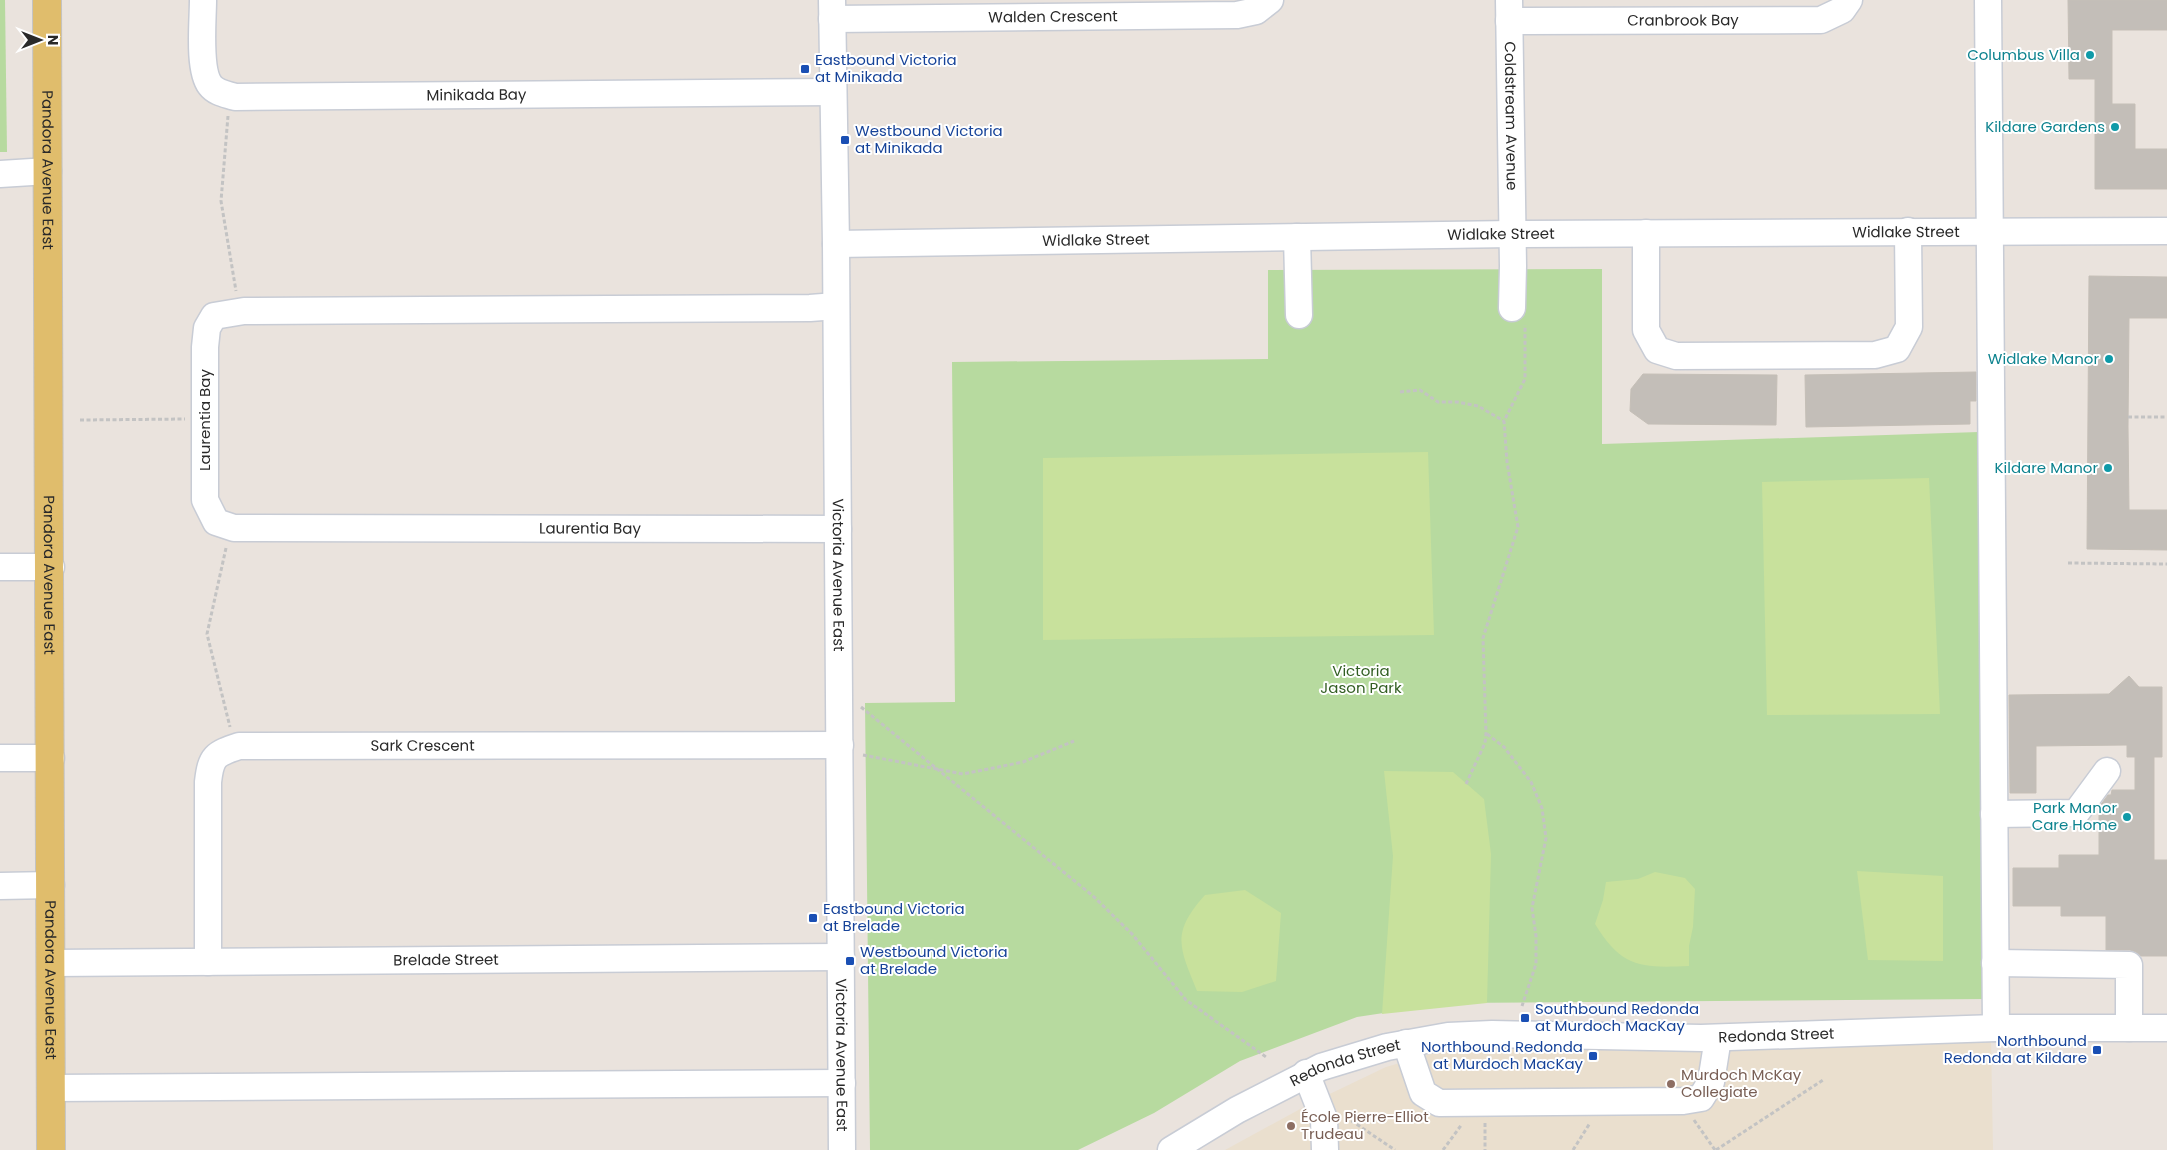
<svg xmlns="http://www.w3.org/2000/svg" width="2167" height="1150" viewBox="0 0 2167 1150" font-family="Poppins,sans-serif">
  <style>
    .education { fill: #eadfce }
    .green { fill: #b7da9f }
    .pitch { fill: #c8e19c }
    .building { fill: #c3beb8; stroke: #c5bfb7 }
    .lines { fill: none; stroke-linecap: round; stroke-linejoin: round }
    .minor-casing { stroke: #c8ccd5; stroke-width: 29 }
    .major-casing { stroke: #c3c3c3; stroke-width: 30 }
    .path { stroke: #c3c3c3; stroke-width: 3; stroke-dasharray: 4 2.5; stroke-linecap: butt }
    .minor { stroke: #fff; stroke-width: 26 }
    .major { stroke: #e0bd6c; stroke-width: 28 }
    .culture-dot { fill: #0f9aa8; stroke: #fff; stroke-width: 2 }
    .transit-dot { fill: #1a4fb4; stroke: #fff; stroke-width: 2 }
    .education-dot { fill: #8d6e63; stroke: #fff; stroke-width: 2 }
    .labels { text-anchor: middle; stroke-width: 4; stroke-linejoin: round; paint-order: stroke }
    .street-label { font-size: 15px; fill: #292929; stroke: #fff }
    .culture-label { font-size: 15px; fill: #0d838f; stroke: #fff; text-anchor: end }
    .transit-label { font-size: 15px; fill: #164399; stroke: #fff; text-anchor: start }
    .park-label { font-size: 15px; fill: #325e22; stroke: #fff }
    .education-label { font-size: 15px; fill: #785e54; stroke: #fff; text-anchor: start }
  </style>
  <rect width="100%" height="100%" fill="#eae3dd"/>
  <!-- education -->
  <path class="education" d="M1991 1039 1993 1150H1225L1313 1102 1386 1067 1452 1048Z"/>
  <!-- green -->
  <g class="green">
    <path d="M0 0H5L7 152H0Z"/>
    <path d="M1602 269V444L1979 432 1986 999 1450 1003 1357 1017 1240 1061 1154 1113 1078 1150H870L865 703 955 702 952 362 1268 359V270Z"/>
  </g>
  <!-- pitch -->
  <g class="pitch">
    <path d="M1428 452 1434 635 1043 640V458Z"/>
    <path d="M1929 478 1940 714 1767 715 1762 482Z"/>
    <path d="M1384 771 1453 772 1484 799 1491 854 1487 1003 1382 1014 1393 856Z"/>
    <path d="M1857 871 1943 876V961L1868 960Z"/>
    <path d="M1655 872 1685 878 1695 889 1693 927 1689 946V966C1641 968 1622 968 1595 924L1603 900 1606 882 1638 879Z"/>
    <path d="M1245 890 1281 913 1276 981 1242 992 1197 991C1179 947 1171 933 1205 895Z"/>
  </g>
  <!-- building -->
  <g class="building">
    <path d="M2068 0H2167V30H2112V104H2135V149H2167V189H2095V79H2069Z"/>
    <path d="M2089 276 2167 277V318H2129L2128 426 2129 510H2167V550L2087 549Z"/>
    <path d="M1976 372V401H1970V424L1806 427 1805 375Z"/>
    <path d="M1643 374 1777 375 1776 425 1648 424 1630 411 1631 389Z"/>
    <path d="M2129 676 2139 687H2162V757H2154V860H2167V956H2141L2136 952 2130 950H2106V916H2061V906H2013V868H2059V855H2099V807L2108 795H2111L2112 790H2135V757H2127V745L2036 746V793H2010L2009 695 2109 694Z"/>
  </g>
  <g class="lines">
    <!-- minor casing -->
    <g class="minor-casing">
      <g id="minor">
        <path id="s1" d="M203 0C203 21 198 69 210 85 216 93 226 94 235 97L833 92"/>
        <path id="s2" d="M832 0 836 244 842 1150"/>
        <path id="s3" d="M1509 0 1513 266 1512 308"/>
        <path d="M1988 0 1996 1028"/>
        <path id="s4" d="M832 19 1237 15 1256 11 1270 0"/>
        <path id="s5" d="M1509 21 1821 20 1842 10 1849 0"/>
        <path d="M0 174 48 171"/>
        <path d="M1646 233V330L1657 350 1676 356 1875 355 1897 349 1909 327 1908 231"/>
        <path d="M1297 237 1299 315"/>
        <path id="s6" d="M836 244 1512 234 2167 231"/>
        <path id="s7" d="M836 306 810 308 244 311 214 316 207 328 205 347V500L216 522 234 528 838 529"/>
        <path d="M0 567H51"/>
        <path d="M0 758H51"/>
        <path d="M1994 814 2076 813 2107 771"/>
        <path d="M0 886 51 885"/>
        <path id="s8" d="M208 962V782C211 756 215 754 239 746L840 745"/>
        <path id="s9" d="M51 963 841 957"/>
        <path d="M1995 963 2129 965V1028"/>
        <path d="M1406 1043 1423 1093 1439 1103 1683 1101 1701 1098 1711 1082 1718 1038"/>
        <path d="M1306 1073 1324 1119 1325 1150"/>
        <path d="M51 1088 842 1083"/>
        <path id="s10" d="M1171 1150 1237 1110 1321 1067 1387 1047 1448 1036 1492 1034 1701 1038 1996 1028H2167"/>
      </g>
    </g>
    <!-- major casing -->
    <g class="major-casing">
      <g id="major">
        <path id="s11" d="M47 0 51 1150"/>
      </g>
    </g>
    <!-- path -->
    <g class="path">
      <path d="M228 116 221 201 236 291"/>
      <path d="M1400 392 1420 390 1438 402H1457L1478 406 1504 421"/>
      <path d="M2128 417H2167"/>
      <path d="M80 420 185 419"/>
      <path d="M226 548 207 634 230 727"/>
      <path d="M2068 563 2167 564"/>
      <path d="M861 707 1093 896 1132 934 1186 1000 1266 1057"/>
      <path d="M1487 734 1504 747 1531 782 1542 808 1546 838 1532 908 1536 936V964L1522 1006"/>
      <path d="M863 755 963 774 1023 762 1074 741"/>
      <path d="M1466 784 1485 743 1486 734 1483 638 1518 527 1507 462 1504 421 1525 379V325"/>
      <path d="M1346 1117 1395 1150"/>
      <path d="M1694 1120 1715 1150"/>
      <path d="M1485 1123V1150"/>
      <path d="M1443 1150 1462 1124"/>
      <path d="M1573 1150 1590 1123"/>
      <path d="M1716 1150 1823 1080"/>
    </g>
    <!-- minor -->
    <use href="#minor" class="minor"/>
    <!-- major -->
    <use href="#major" class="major"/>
  </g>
  <!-- markers -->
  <g class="culture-dot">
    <circle cx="2090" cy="55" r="5"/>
    <circle cx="2115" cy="127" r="5"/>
    <circle cx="2109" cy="359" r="5"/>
    <circle cx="2108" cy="468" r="5"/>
    <circle cx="2127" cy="817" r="5"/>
  </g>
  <g class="transit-dot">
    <rect x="800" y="64" width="10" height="10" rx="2.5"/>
    <rect x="840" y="135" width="10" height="10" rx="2.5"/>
    <rect x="808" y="913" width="10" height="10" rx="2.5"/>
    <rect x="845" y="956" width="10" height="10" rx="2.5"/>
    <rect x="1520" y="1013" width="10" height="10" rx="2.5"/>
    <rect x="2092" y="1045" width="10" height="10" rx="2.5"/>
    <rect x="1588" y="1051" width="10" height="10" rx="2.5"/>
  </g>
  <g class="education-dot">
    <circle cx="1671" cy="1084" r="5"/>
    <circle cx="1291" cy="1126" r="5"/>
  </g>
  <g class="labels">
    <!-- street labels -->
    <g class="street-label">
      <text dy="5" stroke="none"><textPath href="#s4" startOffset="221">Walden Crescent</textPath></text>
      <text dy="5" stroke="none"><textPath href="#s5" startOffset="174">Cranbrook Bay</textPath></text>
      <text dy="5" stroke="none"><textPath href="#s1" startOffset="356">Minikada Bay</textPath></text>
      <text dy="5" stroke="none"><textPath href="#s3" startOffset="116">Coldstream Avenue</textPath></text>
      <text dy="5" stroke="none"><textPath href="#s11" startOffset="170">Pandora Avenue East</textPath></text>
      <text dy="5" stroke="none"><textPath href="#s6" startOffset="1070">Widlake Street</textPath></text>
      <text dy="5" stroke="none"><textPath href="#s6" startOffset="665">Widlake Street</textPath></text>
      <text dy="5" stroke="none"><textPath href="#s6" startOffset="260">Widlake Street</textPath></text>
      <text transform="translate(205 420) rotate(-90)" y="5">Laurentia Bay</text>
      <text dy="5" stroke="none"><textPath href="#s7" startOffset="1208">Laurentia Bay</textPath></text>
      <text dy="5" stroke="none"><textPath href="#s11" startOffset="575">Pandora Avenue East</textPath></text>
      <text dy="5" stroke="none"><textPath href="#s2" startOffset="575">Victoria Avenue East</textPath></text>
      <text dy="5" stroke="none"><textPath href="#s8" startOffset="416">Sark Crescent</textPath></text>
      <text dy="5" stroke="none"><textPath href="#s9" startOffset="395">Brelade Street</textPath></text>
      <text dy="5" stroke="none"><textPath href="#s11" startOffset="980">Pandora Avenue East</textPath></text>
      <text dy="5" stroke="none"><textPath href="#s10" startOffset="631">Redonda Street</textPath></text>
      <text dy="5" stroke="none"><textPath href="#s2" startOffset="1055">Victoria Avenue East</textPath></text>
      <text dy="5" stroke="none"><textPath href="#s10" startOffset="196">Redonda Street</textPath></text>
    </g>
    <!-- culture labels -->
    <g class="culture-label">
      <text x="2080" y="60">Columbus Villa</text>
      <text x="2105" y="132">Kildare Gardens</text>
      <text x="2099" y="364">Widlake Manor</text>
      <text x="2098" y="473">Kildare Manor</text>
      <text x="2117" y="813">Park Manor<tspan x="2117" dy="17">Care Home</tspan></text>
    </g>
    <!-- transit labels -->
    <g class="transit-label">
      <text x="815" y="65">Eastbound Victoria<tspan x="815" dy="17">at Minikada</tspan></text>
      <text x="855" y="136">Westbound Victoria<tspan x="855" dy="17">at Minikada</tspan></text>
      <text x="823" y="914">Eastbound Victoria<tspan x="823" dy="17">at Brelade</tspan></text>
      <text x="860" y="957">Westbound Victoria<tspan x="860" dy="17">at Brelade</tspan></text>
      <text x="1535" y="1014">Southbound Redonda<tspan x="1535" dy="17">at Murdoch MacKay</tspan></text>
      <text x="2087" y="1046" text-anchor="end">Northbound<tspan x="2087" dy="17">Redonda at Kildare</tspan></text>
      <text x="1583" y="1052" text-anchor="end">Northbound Redonda<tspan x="1583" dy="17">at Murdoch MacKay</tspan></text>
    </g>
    <!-- park labels -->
    <g class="park-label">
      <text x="1361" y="676">Victoria<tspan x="1361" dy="17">Jason Park</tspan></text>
    </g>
    <!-- education labels -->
    <g class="education-label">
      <text x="1681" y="1080">Murdoch McKay<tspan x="1681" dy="17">Collegiate</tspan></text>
      <text x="1301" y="1122">École Pierre-Elliot<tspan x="1301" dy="17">Trudeau</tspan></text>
    </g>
  </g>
  <!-- north arrow -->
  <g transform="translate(40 40) rotate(90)" stroke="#ffffff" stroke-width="4" paint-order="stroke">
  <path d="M0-4L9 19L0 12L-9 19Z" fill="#292929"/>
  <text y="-8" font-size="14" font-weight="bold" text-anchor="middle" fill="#292929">N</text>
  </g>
</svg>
